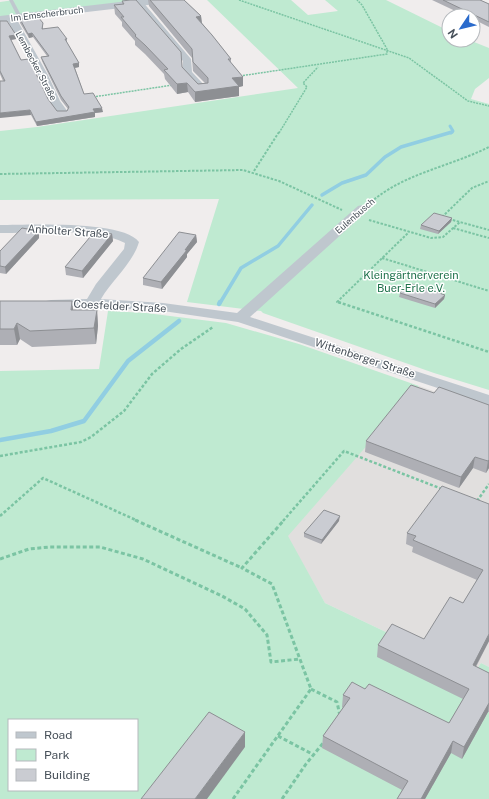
<svg xmlns="http://www.w3.org/2000/svg" width="489" height="799" viewBox="0 0 489 799" font-family="'Public Sans',sans-serif">
  <style>
    .education { fill: #e1dfde }
    .green { fill: #bfead1; fill-rule: evenodd }
    .lines { fill: none; stroke-linecap: round; stroke-linejoin: round }
    .stream-far2 { stroke: #91cee2; stroke-width: 3 }
    .stream-far1 { stroke: #91cee2; stroke-width: 3.5 }
    .stream { stroke: #91cee2; stroke-width: 4.5 }
    .path-far3 { stroke: #7bc4a3; stroke-width: 1.5; stroke-dasharray: 2 1; stroke-linecap: butt }
    .path-far2 { stroke: #7bc4a3; stroke-width: 2; stroke-dasharray: 2.5 1.5; stroke-linecap: butt }
    .path-far1 { stroke: #7bc4a3; stroke-width: 2.5; stroke-dasharray: 3 2; stroke-linecap: butt }
    .path { stroke: #7bc4a3; stroke-width: 3; stroke-dasharray: 4 2.5; stroke-linecap: butt }
    .service { fill: #bfc7ce; fill-rule: evenodd }
    .minor { fill: #bfc7ce; fill-rule: evenodd }
    .tertiary { fill: #bfc7ce; fill-rule: evenodd }
    .wall { fill: #aeafb5 }
    .shaded-wall { fill: #8d8f93 }
    .building { fill: #caccd2; stroke: #8d8f93 }
    .labels { text-anchor: middle; stroke-width: 3; stroke-linejoin: round; paint-order: stroke }
    .far-street-label { font-size: 9px; fill: #475059; stroke: #fff }
    .street-label { font-size: 11px; fill: #475059; stroke: #fff }
    .park-label { font-size: 11px; fill: #20724c; stroke: #fff }
  </style>
  <rect width="100%" height="100%" fill="#f0eded"/>
  <!-- education -->
  <path class="education" d="M419 386 489 410V667L481 663 474 674 325 603 287 536Z"/>
  <!-- green -->
  <g class="green">
    <path d="M14 0H142L0 17V2Z"/>
    <path d="M207 0H291L308 15 338 11 325 0H386L449 31V40H469L489 48V78L475 89 471 99 489 104V390L434 373 263 313 261 311 187 302 219 199 0 200V131L37 127 298 88Z"/>
    <path d="M108 311 146 313 226 323 299 344 419 386 288 536 325 603 474 674 481 663 489 667V799H0V371L99 369ZM9 720H137V790H9Z"/>
  </g>
  <g class="lines">
    <!-- stream-far2 -->
    <path class="stream-far2" d="M450 126 453 131 451 133"/>
    <!-- stream-far1 -->
    <g class="stream-far1">
      <path d="M322 195 342 183 366 175 385 157 401 147 452 132"/>
      <path d="M220 303 241 268 278 246 312 205"/>
    </g>
    <!-- stream -->
    <g class="stream">
      <path d="M219 304 220 302"/>
      <path d="M0 440 51 431 84 421 128 361 179 321"/>
    </g>
    <!-- path-far3 -->
    <g class="path-far3">
      <path d="M239 0 409 58 468 101 489 106"/>
      <path d="M240 76 387 54V49L362 5 357 0"/>
      <path d="M93 97 173 85"/>
      <path d="M279 133 307 87 303 83 318 67"/>
    </g>
    <!-- path-far2 -->
    <g class="path-far2">
      <path d="M254 171 279 132"/>
      <path d="M0 174 243 170 279 181 342 210"/>
      <path d="M371 202C405 173 449 167 489 147"/>
      <path d="M442 217 472 188 489 181"/>
      <path d="M449 219 489 230"/>
      <path d="M369 220 431 238 443 237 460 222"/>
      <path d="M453 228 489 238"/>
      <path d="M382 258 489 291"/>
      <path d="M341 303 337 302 409 232"/>
    </g>
    <!-- path-far1 -->
    <g class="path-far1">
      <path d="M338 302 489 352"/>
      <path d="M0 456 81 442 91 437 124 411 152 374 181 349 213 327"/>
      <path d="M477 501 489 484"/>
      <path d="M0 516 43 478 138 521"/>
      <path d="M283 521 344 451 442 489"/>
    </g>
    <!-- path -->
    <g class="path">
      <path d="M135 520 242 568"/>
      <path d="M0 559 29 549 50 547H100L143 559 222 596 245 609 267 635 271 662 300 659"/>
      <path d="M311 689 337 702 340 716"/>
      <path d="M278 736 314 755"/>
      <path d="M233 799 311 689 272 584 242 568 284 520"/>
      <path d="M282 799 306 764 324 742"/>
    </g>
    <!-- service -->
    <path class="service" d="M9 0H13L22 17V18H18Z"/>
    <!-- minor -->
    <g class="minor">
      <path d="M139 0 142 1 191 59 192 72 205 86 206 88 205 90H197L183 75 182 73 183 61 136 5V1Z"/>
      <path d="M11 15 16 18 48 75 60 101 68 112 67 114H59L50 102 38 75 6 18Z"/>
      <path d="M362 205 366 206 368 209 366 212 250 317 489 395V405L238 322 163 311 92 307H46L44 304 46 301 51 300 87 299 96 284 124 249 125 243C96 227 34 233 0 233V225C27 225 123 220 139 242 133 263 112 280 101 299L163 303 237 313 358 206Z"/>
    </g>
    <!-- tertiary -->
    <path class="tertiary" d="M137 0H170L165 3 0 22V16Z"/>
  </g>
  <!-- wall -->
  <g class="wall">
    <path d="M148 0H184L201 16 202 23 231 59V63L243 77V86L239 87V96L195 102 188 92 177 94 165 79 164 74 145 54 135 45V41L122 26V22L115 14 114 5 122 4V1L182 67 198 84 205 83 193 71 192 58 149 6Z"/>
    <path d="M432 0H480L489 4V27L473 19V16H466Z"/>
    <path d="M20 19 43 23V29L67 39V43L79 63V67L75 68 84 94 103 112 95 113V117L37 126 31 115 3 81 0 74V21L16 39 11 40 21 60 57 111H67L68 109 61 100 42 61 41 57 47 56 33 37 29 38 20 23Z"/>
    <path d="M452 218 451 222 438 234 420 229 421 225Z"/>
    <path d="M39 231V238L6 274 0 273V251Z"/>
    <path d="M112 234 113 241 83 278 66 275 65 267Z"/>
    <path d="M196 235 197 242 187 254V257L162 289 143 285V278Z"/>
    <path d="M400 293 445 295 444 299 435 308 399 297Z"/>
    <path d="M0 301H72L73 310H97L98 326 96 344 32 347 20 339 17 345H0Z"/>
    <path d="M434 393 489 405V468L486 473 473 468 459 488 365 452 366 441Z"/>
    <path d="M489 504V641L476 667 489 673V712H488L462 759 451 753 425 799H397L402 790 322 748 323 736 343 708 342 707 343 695 365 689 449 723 463 699 377 657 378 645 424 639 463 603 477 580 412 552 413 547 406 544 407 533Z"/>
    <path d="M339 521 321 544 304 537V533Z"/>
  </g>
  <!-- shaded-wall -->
  <g class="shaded-wall">
    <path d="M201 16 202 25 196 17Z"/>
    <path d="M32 33 33 37 29 38 28 34Z"/>
    <path d="M16 35V39L10 40 9 36Z"/>
    <path d="M79 63V67L74 68 73 64Z"/>
    <path d="M243 77V86L239 87V96L195 102V92L232 78Z"/>
    <path d="M187 83 188 92 177 94V84Z"/>
    <path d="M102 108 103 112 95 113V117L37 126 36 122 93 109Z"/>
    <path d="M30 110 31 115 0 118V113Z"/>
    <path d="M452 218 451 222 438 234 439 231Z"/>
    <path d="M39 231V238L6 274 5 267Z"/>
    <path d="M112 234 113 241 83 278 82 271Z"/>
    <path d="M196 235 197 242 187 254V257L162 289 161 282 185 250Z"/>
    <path d="M445 295 444 299 435 308V304Z"/>
    <path d="M72 301 74 317 71 310Z"/>
    <path d="M97 310 98 326 96 344 94 328Z"/>
    <path d="M17 323 20 339 17 345 14 329Z"/>
    <path d="M475 457 473 468 459 488 461 477Z"/>
    <path d="M489 460V468L486 473 488 461Z"/>
    <path d="M340 516 339 521 321 544 322 540Z"/>
    <path d="M489 634V641L470 677 473 665Z"/>
    <path d="M489 703 488 712 462 759 464 747Z"/>
    <path d="M245 732V747L207 799H195Z"/>
    <path d="M453 741 451 753 425 799H421Z"/>
  </g>
  <!-- building -->
  <g class="building">
    <path d="M130 0H136L181 52 182 67 198 84 208 83V78L193 62 192 49 150 0H184L201 16 196 17 212 35 231 59H228L243 77 232 78 239 86 195 92 187 83 177 84 164 70 168 69 145 45 135 36 136 35 121 17H124L114 5 124 4 122 1Z"/>
    <path d="M443 0H480L489 4V22Z"/>
    <path d="M38 17 43 23 42 29 58 27 67 39H65L79 63 73 64 84 94 93 93 102 108 93 109 95 112 36 122 30 110 0 113V81H5L0 71V21H7L16 35 9 36 21 60 29 59 48 99 57 111H67L69 107 61 96 41 57 49 56 32 33 28 34 20 19Z"/>
    <path d="M434 213 452 218 439 231 421 225Z"/>
    <path d="M22 228 39 231 5 267 0 266V251Z"/>
    <path d="M95 231 112 234 82 271 65 267Z"/>
    <path d="M179 232 196 235 185 250H187L161 282 143 278Z"/>
    <path d="M409 283 445 295 435 304 400 293Z"/>
    <path d="M0 301H72L71 310H97L94 328 30 331 17 323 14 329H0Z"/>
    <path d="M411 385 434 393 439 387 489 405V460L488 461 475 457 461 477 366 441Z"/>
    <path d="M442 486 489 504V634L473 665 489 673V703L464 747 453 741 421 799H397L408 781 323 736 350 698 343 695 352 682 365 689 369 684 449 723 469 689 378 645 392 624 424 639 450 597 463 603 483 570 413 540 416 536 407 533Z"/>
    <path d="M324 510 340 516 322 540 304 533Z"/>
    <path d="M209 712 245 732 195 799H141Z"/>
  </g>
  <g class="labels">
    <!-- far-street labels -->
    <g class="far-street-label">
      <text transform="translate(47 14) rotate(-7)" y="3">Im Emscherbruch</text>
      <text transform="translate(36 66) rotate(62)" y="3">Lembecker Straße</text>
      <text transform="translate(355 216) rotate(-41)" y="3">Eulenbusch</text>
    </g>
    <!-- street labels -->
    <g class="street-label">
      <text transform="translate(68 231) rotate(4)" y="4">Anholter Straße</text>
      <text transform="translate(120 306) rotate(3)" y="4">Coesfelder Straße</text>
      <text transform="translate(365 358) rotate(18)" y="4">Wittenberger Straße</text>
    </g>
    <!-- park labels -->
    <g class="park-label">
      <text x="411" y="279">Kleingärtnerverein<tspan x="411" dy="13">Buer-Erle e.V.</tspan></text>
    </g>
  </g>
  <!-- legend -->
  <rect x="8" y="719" width="130" height="72" fill="#ffffff" stroke="#b5b9bd"/>
  <rect x="16" y="732" width="20" height="6" fill="#bfc7ce" stroke="#b5b9bd"/>
  <text x="44" y="739" font-size="12" fill="#475059">Road</text>
  <rect x="16" y="749" width="20" height="12" fill="#bfead1" stroke="#b5b9bd"/>
  <text x="44" y="759" font-size="12" fill="#475059">Park</text>
  <rect x="16" y="769" width="20" height="12" fill="#caccd2" stroke="#b5b9bd"/>
  <text x="44" y="779" font-size="12" fill="#475059">Building</text>
  <!-- north arrow -->
  <g transform="translate(461 28) rotate(235)"><circle r="19" fill="#ffffff" stroke="#b5b9bd"/>
  <path d="M0-3L7 15L0 10L-7 15Z" fill="#2b6bcc"/>
  <text y="-6" font-size="11" font-weight="bold" text-anchor="middle" fill="#475059">N</text>
  </g>
</svg>
